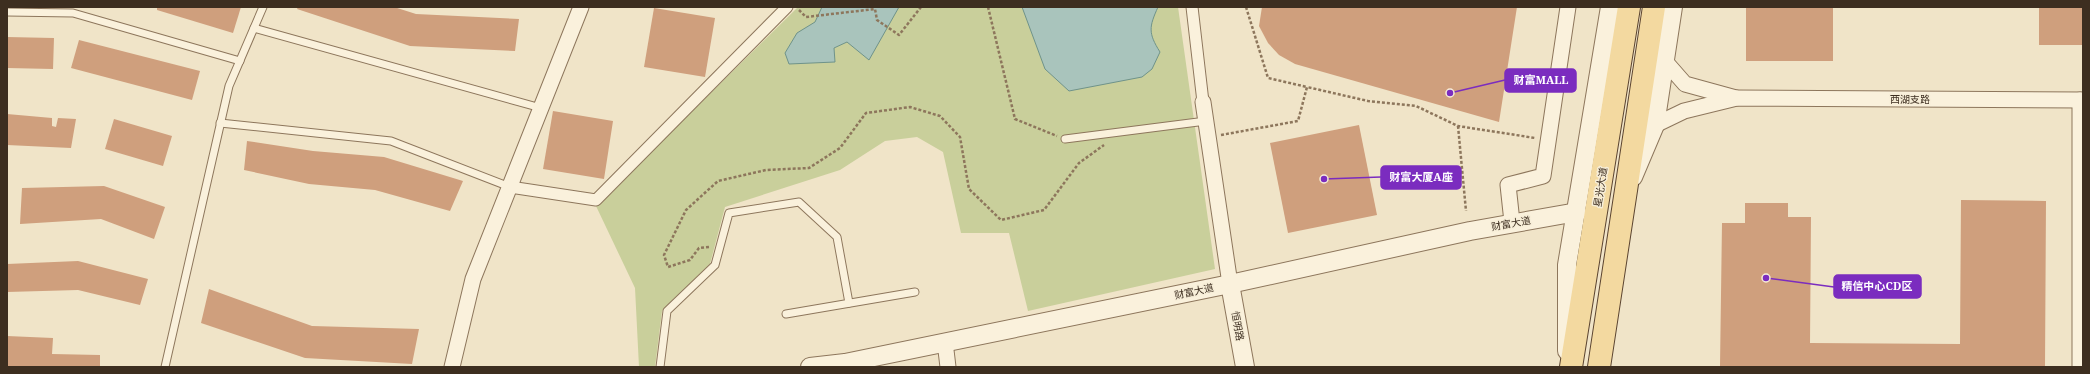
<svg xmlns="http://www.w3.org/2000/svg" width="2090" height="374" viewBox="0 0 2090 374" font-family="'Noto Serif','Noto Sans SC',serif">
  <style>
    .green { fill: #c9cf9b }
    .water { fill: #a9c4bc; stroke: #6f938a }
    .building { fill: #cf9f7d }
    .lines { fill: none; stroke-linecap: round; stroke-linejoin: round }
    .service-casing { stroke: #8d765c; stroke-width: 9 }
    .pedestrian-casing { stroke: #8d765c; stroke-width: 13 }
    .minor-casing { stroke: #8d765c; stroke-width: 17 }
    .tertiary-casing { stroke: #8d765c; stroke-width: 20 }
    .primary-casing { stroke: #5b4430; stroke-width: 24 }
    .path { stroke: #8d765c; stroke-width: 2.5; stroke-dasharray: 3 2; stroke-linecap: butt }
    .service { stroke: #faf1dc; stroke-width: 7 }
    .pedestrian { stroke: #faf1dc; stroke-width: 11 }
    .minor { stroke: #faf1dc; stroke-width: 15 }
    .tertiary { stroke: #faf1dc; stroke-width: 18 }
    .primary { stroke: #f3d9a0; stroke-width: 22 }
    .labels { text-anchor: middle; stroke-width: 3; stroke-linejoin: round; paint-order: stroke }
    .street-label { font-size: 10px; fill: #3d2e20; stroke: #f7eed8 }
    .leader { fill: none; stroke: #7b2cbf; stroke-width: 1.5 }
    .callout-dot { fill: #7b2cbf; stroke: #f7eed8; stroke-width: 1.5 }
    .callout { fill: #7b2cbf; stroke: #7b2cbf; stroke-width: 1.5 }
    .callout-label { font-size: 11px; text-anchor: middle; font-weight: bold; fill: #fff }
  </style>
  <rect width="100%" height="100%" fill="#f0e4c8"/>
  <!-- green -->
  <path class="green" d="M798 7H1178L1215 269 1028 311 1009 233H961L943 152 917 137 885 141 840 170 725 207 710 264 662 311 655 367H639L635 288 596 206Z"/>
  <!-- water -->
  <g class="water">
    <path d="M822 7H899L869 60 847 42 834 48 835 62 789 64 785 53 797 33 815 22Z"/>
    <path d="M1022 7H1158C1149 27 1148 33 1160 52L1152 69 1142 77 1069 91 1045 69Z"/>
  </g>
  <!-- building -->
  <g class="building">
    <path d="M157 7H241L233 33 157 10Z"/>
    <path d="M298 7H394L416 14 519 19 515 51 410 46 297 9Z"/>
    <path d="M1262 7H1517L1499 122 1295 64 1279 55 1268 43 1259 26Z"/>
    <rect x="1746" y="7" width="87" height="54"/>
    <rect x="2039" y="7" width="44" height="38"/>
    <path d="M654 8 715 18 705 77 644 67Z"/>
    <path d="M7 37 54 38 53 69 7 68Z"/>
    <path d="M79 40 200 71 192 100 71 68Z"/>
    <path d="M553 111 613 121 604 179 543 169Z"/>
    <path d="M7 114 52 118V126L56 127 58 118 76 119 71 148 7 145Z"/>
    <path d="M114 119 172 136 163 166 105 149Z"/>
    <path d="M1359 125 1377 215 1288 233 1270 143Z"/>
    <path d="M247 141 313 151 384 157 463 181 450 211 375 190 309 184 244 170Z"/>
    <path d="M104 186 165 207 154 239 101 219 20 224 22 188Z"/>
    <path d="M1961 200 2046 201 2045 367H1720L1722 223H1745V203H1788V217H1811L1810 343 1960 344Z"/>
    <path d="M78 261 148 279 140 305 78 290 7 292V264Z"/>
    <path d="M209 289 312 326 419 329 412 364 305 358 201 323Z"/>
    <path d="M7 336 53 338 52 354 100 355V367H7Z"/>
  </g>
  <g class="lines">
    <!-- service casing -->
    <g class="service-casing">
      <g id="service">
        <path d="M7 12 73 13 240 61"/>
        <path d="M254 28 541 108"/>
        <path d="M220 123 391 141 510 187"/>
        <path d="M1065 139 1206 121"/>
        <path d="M786 314 915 292"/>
        <path d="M165 367 229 86 263 7"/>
        <path d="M660 367 667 311 715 265 729 213 799 202 837 237 849 303"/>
      </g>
    </g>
    <!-- pedestrian casing -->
    <g class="pedestrian-casing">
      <g id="pedestrian">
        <path d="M1192 7 1203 102"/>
        <path d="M510 187 596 200 787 7"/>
      </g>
    </g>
    <!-- minor casing -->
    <g class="minor-casing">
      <g id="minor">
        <path d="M1664 60 1685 84 1736 98"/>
        <path d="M2080 100V367"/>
        <path d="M1203 102 1230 284"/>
        <path d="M1655 125 1684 111 1737 98 2083 100"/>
        <path d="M1512 222 1508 185 1543 176 1568 7"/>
        <path d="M945 342 948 367"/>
        <path d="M452 367 473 279 581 7"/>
      </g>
    </g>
    <!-- tertiary casing -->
    <g class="tertiary-casing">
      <g id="tertiary">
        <path d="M1633 177 1655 125 1673 7"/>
        <path d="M1230 284 1245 367"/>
        <path d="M1567 351V265L1610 7"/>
        <path d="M810 367 845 363 1230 284 1470 231 1577 212"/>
      </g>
    </g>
    <!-- primary casing -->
    <g class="primary-casing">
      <g id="primary">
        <path d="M1571 367 1629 7"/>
        <path d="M1599 367 1654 7"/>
      </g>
    </g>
    <!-- path -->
    <g class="path">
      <path d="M988 7 1015 119 1057 136"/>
      <path d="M1246 7 1268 78 1307 87"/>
      <path d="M799 10 806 17 875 9 877 20 899 35 921 7"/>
      <path d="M1458 126 1466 211"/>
      <path d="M1221 135 1298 121 1307 87 1368 101 1416 106 1458 126 1535 138"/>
      <path d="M709 247 699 248 690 260 668 267 664 255 686 210 718 181 766 170 809 168 840 148 866 113 910 107 940 116 960 137 969 189 1001 220 1044 210 1079 163 1104 145"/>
    </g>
    <!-- service -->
    <use href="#service" class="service"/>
    <!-- pedestrian -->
    <use href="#pedestrian" class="pedestrian"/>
    <!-- minor -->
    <use href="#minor" class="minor"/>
    <!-- tertiary -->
    <use href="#tertiary" class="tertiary"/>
    <!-- primary -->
    <use href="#primary" class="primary"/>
  </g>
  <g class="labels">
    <!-- street labels -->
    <g class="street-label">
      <text x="1910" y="103">西湖支路</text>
      <text transform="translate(1600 187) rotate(-81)" y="4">星光大道</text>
      <text transform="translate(1511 223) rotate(-10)" y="4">财富大道</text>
      <text transform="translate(1194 291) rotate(-12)" y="4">财富大道</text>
      <text transform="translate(1238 326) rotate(80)" y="4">恒明路</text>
    </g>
  </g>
  <!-- callouts -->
  <path class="leader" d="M1450 93L1505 80M1324 179L1381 177M1766 278L1834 287"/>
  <g class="callout-dot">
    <circle cx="1450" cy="93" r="4"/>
    <circle cx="1324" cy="179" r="4"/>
    <circle cx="1766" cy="278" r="4"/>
  </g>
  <g class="callout">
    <rect x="1505" y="69" width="71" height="23" rx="4"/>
    <rect x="1381" y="166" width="80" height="23" rx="4"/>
    <rect x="1834" y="275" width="87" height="23" rx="4"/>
  </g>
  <g class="callout-label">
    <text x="1541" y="84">财富MALL</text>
    <text x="1421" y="181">财富大厦A座</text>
    <text x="1877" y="290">精信中心CD区</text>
  </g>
  <!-- border -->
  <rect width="2090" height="374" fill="none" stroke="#3d2e20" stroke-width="16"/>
</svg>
